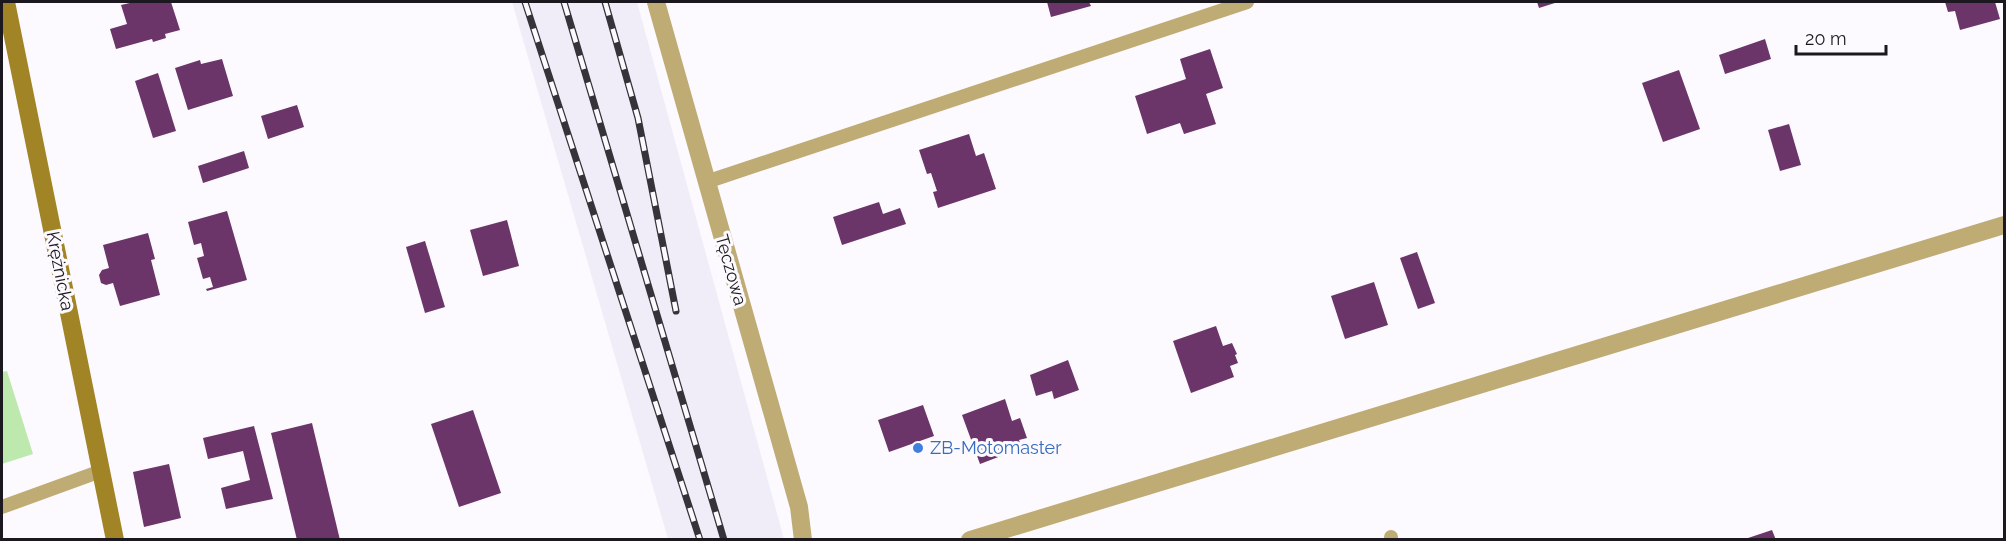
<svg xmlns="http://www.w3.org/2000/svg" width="2006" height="541" viewBox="0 0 2006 541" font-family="Raleway,sans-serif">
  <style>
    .built { fill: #f1edf8 }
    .green { fill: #bde9af }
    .building { fill: #6b356a }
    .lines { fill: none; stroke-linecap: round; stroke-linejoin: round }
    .lane { stroke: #bfac75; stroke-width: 14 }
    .street { stroke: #bfac75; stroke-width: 18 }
    .secondary { stroke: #a18426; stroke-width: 18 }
    .rail-casing { stroke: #36343a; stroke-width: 7 }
    .rail { stroke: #fcfafe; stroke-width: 4.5; stroke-dasharray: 14; stroke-linecap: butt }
    .shop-dot { fill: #3f7fe0; stroke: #fcfafe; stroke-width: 2 }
    .labels { text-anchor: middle; stroke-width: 6; stroke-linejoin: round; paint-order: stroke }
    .street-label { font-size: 18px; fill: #1b181f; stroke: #fcfafe }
    .shop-label { font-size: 18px; fill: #366cbe; stroke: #fcfafe; text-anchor: start }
  </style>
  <rect width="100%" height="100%" fill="#fcfafe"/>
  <!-- built -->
  <path class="built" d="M512 2H637L784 539H668Z"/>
  <!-- green -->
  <path class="green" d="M7 371 33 454 2 464V372Z"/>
  <!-- building -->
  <g class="building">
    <path d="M134 2H171L180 30 165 34 166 38 153 42 152 39 116 49 110 29 127 24 121 5Z"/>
    <path d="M1047 2H1089L1091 6 1051 17Z"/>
    <path d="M1537 2H1558L1539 8Z"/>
    <path d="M1945 2H1995L2000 19 1960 30 1955 11 1948 12Z"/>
    <path d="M1765 39 1771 59 1725 74 1719 55Z"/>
    <path d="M1210 49 1223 88 1206 94 1216 124 1184 134 1180 123 1147 134 1135 96 1186 79 1180 59Z"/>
    <path d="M222 59 233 96 188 110 175 68 200 60 201 64Z"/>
    <path d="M1679 70 1700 129 1663 142 1642 83Z"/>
    <path d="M158 73 176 131 153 138 135 81Z"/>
    <path d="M297 105 304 127 268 139 261 116Z"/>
    <path d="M1789 124 1801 165 1780 171 1768 130Z"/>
    <path d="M969 134 976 156 984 153 996 189 938 208 933 192 937 191 931 173 927 174 919 150Z"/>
    <path d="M244 151 249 168 203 183 198 166Z"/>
    <path d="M879 202 883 214 900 208 906 224 842 245 833 217Z"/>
    <path d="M227 211 247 280 207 291 206 289 213 287 210 277 203 279 197 258 204 256 201 243 194 245 188 222Z"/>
    <path d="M507 220 519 266 483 276 470 230Z"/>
    <path d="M148 233 155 259 151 260 160 295 120 306 113 283 106 285 101 283 99 275 102 270 109 268 103 245Z"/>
    <path d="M425 241 445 307 425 313 406 247Z"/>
    <path d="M1417 252 1435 303 1418 309 1400 258Z"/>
    <path d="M1374 282 1388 325 1345 339 1331 296Z"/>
    <path d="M1216 326 1223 346 1232 343 1237 354 1235 355 1238 363 1230 366 1234 377 1191 393 1173 341Z"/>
    <path d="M1068 360 1079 390 1054 399 1052 391 1036 396 1030 375Z"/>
    <path d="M1005 399 1012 421 1020 418 1027 438 1019 440 1022 448 980 464 962 415Z"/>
    <path d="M923 405 934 436 889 452 878 420Z"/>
    <path d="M473 410 501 493 459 507 431 424Z"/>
    <path d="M312 423 340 540H297L271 433Z"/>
    <path d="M254 426 273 499 226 509 221 488 250 480 243 451 208 459 203 438Z"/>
    <path d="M169 464 181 518 144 527 133 472Z"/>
    <path d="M1772 530 1776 540H1745V539Z"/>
  </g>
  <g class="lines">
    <!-- lane -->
    <g class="lane">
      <path d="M706 182 1247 2"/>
      <path d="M2 507 101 471"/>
      <path d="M1391 537V540"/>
    </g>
    <!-- street -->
    <g class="street">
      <path d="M656 2 799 507 803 540"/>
      <path d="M970 540 2004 225"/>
    </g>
    <!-- secondary -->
    <path class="secondary" d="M6 2 115 540"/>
    <!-- rail casing -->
    <g class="rail-casing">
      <g id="rail">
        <path d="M525 2 700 540"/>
        <path d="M564 2 724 540"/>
        <path d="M605 2 638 118 676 311"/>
      </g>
    </g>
    <!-- rail -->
    <use href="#rail" class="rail"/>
  </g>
  <!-- markers -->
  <circle class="shop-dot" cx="918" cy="448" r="6"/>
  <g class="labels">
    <!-- street labels -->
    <g class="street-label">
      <text transform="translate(731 270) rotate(74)" y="6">Tęczowa</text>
      <text transform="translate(60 271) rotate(79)" y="6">Krężnicka</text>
    </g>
    <!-- shop labels -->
    <g class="shop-label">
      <text x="930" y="454">ZB-Motomaster</text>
    </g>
  </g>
  <!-- border -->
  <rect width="2006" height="541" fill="none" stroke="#1b181f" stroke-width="6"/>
  <!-- scale -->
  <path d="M1796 45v9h90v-9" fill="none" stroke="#1b181f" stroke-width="3"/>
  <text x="1805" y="45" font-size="18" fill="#1b181f" stroke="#fcfafe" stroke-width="4.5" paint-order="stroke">20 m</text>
</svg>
